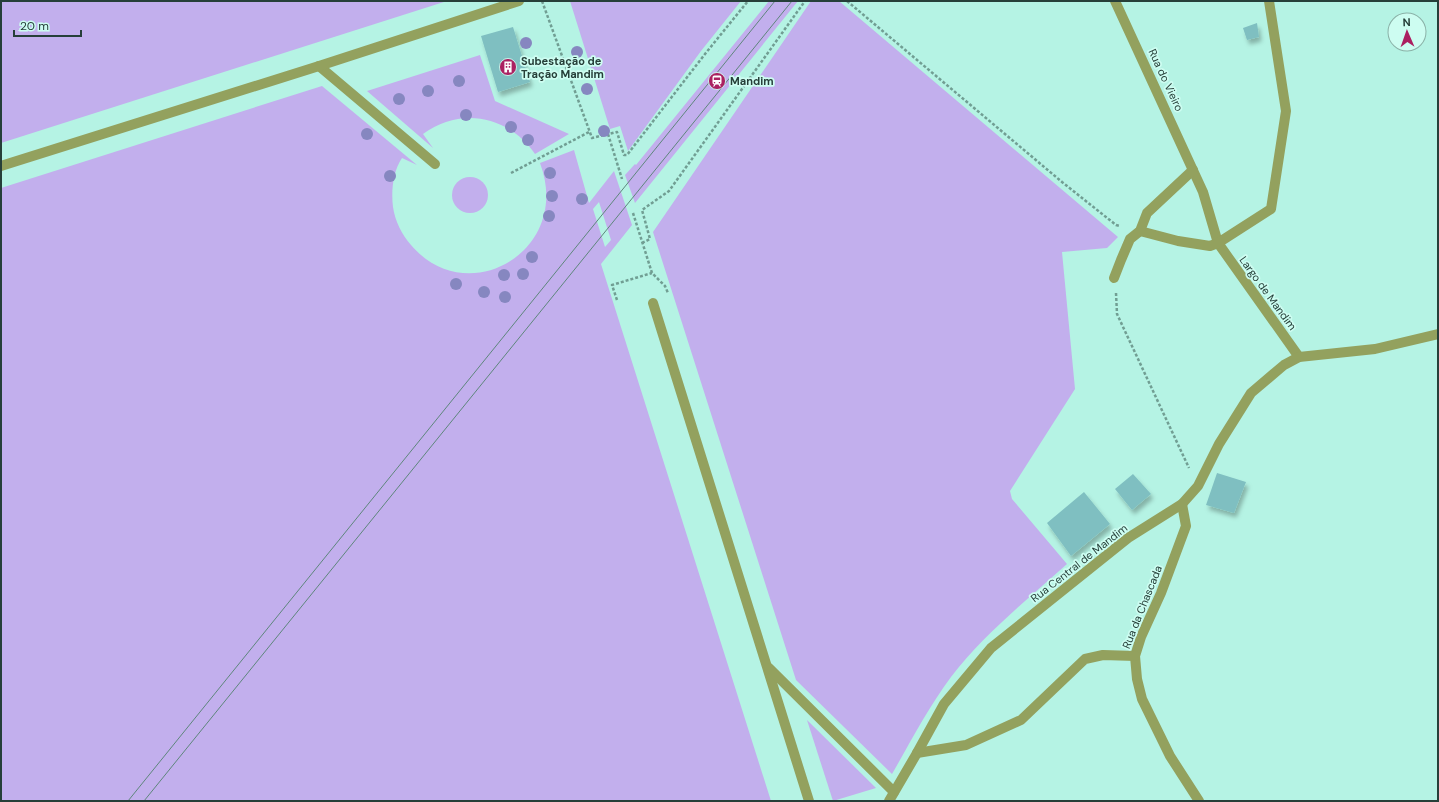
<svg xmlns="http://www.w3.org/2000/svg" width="1439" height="802" viewBox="0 0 1439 802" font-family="'DM Sans',sans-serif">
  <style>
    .green { fill: #c2afed; fill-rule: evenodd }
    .building { fill: #7fbfc1; filter: url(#shadow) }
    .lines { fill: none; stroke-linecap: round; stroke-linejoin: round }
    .path { stroke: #719e93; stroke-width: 2.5; stroke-dasharray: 3 2; stroke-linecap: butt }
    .minor { stroke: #93a15e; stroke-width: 10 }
    .tram { stroke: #5e867c; stroke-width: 1 }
    .tree { fill: #8687c0 }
    .labels { text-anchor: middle; stroke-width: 3.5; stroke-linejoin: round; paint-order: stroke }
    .poi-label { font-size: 11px; font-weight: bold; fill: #263f39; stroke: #cdfdf1; text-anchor: start }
    .street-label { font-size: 11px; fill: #263f39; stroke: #cdfdf1 }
  </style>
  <defs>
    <filter id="shadow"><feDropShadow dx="2.5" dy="4.5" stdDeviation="2" flood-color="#0004"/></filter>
  </defs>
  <rect width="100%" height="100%" fill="#b5f3e4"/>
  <!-- green -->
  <g class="green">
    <path d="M1 1H447L1 143Z"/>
    <path d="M570 1H741L701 51 628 151 620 126 610 129Z"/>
    <path d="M769 1H798L635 203 625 175 635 164 636 165Z"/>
    <path d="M811 1H839L1118 237 1107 248 1062 252 1075 389 1010 491 1012 499 1067 564C1027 600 984 634 951 677 928 708 911 741 892 774L796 680 653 232Z"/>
    <path d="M480 55 495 101 569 134 535 154C509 116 461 106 423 134L433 148 367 91Z"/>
    <path d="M322 86 417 165 402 158C393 171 391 191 393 207 395 221 402 235 411 245 468 312 573 250 540 163L574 150 589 203 614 171 632 225 601 264 771 801H1V188ZM599 202 611 240 605 247 593 209Z"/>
    <circle cx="470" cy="195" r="18"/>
    <path d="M807 720 876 788 833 801Z"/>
  </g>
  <!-- building -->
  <g class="building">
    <path d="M1257 23 1259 37 1247 40 1243 28Z"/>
    <path d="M513 27 530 82 498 92 481 36Z"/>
    <path d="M1217 473 1246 482 1234 513 1206 505Z"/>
    <path d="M1133 474 1151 494 1132 510 1115 489Z"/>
    <path d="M1084 492 1110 524 1071 556 1047 523Z"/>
  </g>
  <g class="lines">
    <!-- path -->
    <g class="path">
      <path d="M542 1 592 138 617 132 624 155H627L705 54 748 1"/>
      <path d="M847 1 1062 182 1116 225 1120 226"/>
      <path d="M608 134 622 179"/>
      <path d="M511 173 589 132"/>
      <path d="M633 213 652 273 665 286 668 293"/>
      <path d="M642 243 650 239 642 210 669 191 805 1"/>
      <path d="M1116 293 1117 314 1189 468"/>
      <path d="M617 300 612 285 652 273"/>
    </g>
    <!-- minor -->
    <g class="minor">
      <path d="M1115 1 1203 192 1218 243 1299 357"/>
      <path d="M319 66 435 164"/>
      <path d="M1 166 319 66 519 1"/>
      <path d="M1140 231 1178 241 1210 246 1218 243 1271 209 1286 111 1269 1"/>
      <path d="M1114 278 1121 260 1130 239 1140 231 1147 213 1193 170"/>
      <path d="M653 303 809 801"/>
      <path d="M1182 504 1186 526 1161 593 1141 637 1135 656 1137 679 1142 699 1170 756 1199 801"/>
      <path d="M769 668 894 792"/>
      <path d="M917 753 966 745 1021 720 1085 659 1103 655 1135 656"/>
      <path d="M889 801 917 753 944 704 991 648 1128 538 1182 504 1198 486 1219 444 1251 393 1284 365 1299 357 1375 349 1438 334"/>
    </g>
    <!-- tram -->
    <g class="tram">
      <path d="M128 801 775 1"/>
      <path d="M144 801 792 1"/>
    </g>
  </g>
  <!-- trees -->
  <g class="tree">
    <circle cx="526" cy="43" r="6"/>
    <circle cx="577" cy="52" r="6"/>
    <circle cx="459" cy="81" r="6"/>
    <circle cx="587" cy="89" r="6"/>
    <circle cx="428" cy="91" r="6"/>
    <circle cx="399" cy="99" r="6"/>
    <circle cx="466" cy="115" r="6"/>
    <circle cx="511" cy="127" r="6"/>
    <circle cx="604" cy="131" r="6"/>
    <circle cx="367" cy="134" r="6"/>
    <circle cx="528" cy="140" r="6"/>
    <circle cx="550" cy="173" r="6"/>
    <circle cx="390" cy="176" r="6"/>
    <circle cx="552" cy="196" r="6"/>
    <circle cx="582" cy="199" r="6"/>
    <circle cx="549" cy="216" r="6"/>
    <circle cx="532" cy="257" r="6"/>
    <circle cx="523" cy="274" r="6"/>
    <circle cx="504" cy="275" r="6"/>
    <circle cx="456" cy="284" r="6"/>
    <circle cx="484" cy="292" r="6"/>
    <circle cx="505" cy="297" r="6"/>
  </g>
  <!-- icons -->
  <defs>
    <g id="building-disc" transform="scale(0.9)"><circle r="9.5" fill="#ab2061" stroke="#cdfdf1"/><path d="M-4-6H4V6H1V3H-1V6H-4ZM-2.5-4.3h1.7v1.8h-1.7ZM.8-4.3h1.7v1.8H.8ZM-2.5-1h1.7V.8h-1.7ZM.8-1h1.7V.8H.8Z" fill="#fff"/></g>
    <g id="station-disc" transform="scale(0.9)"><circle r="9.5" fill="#ab2061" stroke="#cdfdf1"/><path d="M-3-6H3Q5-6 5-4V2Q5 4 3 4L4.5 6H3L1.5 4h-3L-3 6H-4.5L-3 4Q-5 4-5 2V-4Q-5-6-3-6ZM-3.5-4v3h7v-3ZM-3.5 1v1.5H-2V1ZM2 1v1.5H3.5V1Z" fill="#fff"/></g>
  </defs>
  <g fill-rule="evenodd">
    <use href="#building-disc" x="508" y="67"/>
    <use href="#station-disc" x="717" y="81"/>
  </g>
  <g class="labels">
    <!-- poi labels -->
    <g class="poi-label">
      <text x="521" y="65">Subestação de<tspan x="521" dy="13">Tração Mandim</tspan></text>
      <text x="730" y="85">Mandim</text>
    </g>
    <!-- street labels -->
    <g class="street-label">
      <text transform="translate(1166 80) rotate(65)" y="4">Rua do Vieiro</text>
      <text transform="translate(1268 293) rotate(54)" y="4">Largo de Mandim</text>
      <text transform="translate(1079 563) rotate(-38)" y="4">Rua Central de Mandim</text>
      <text transform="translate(1142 607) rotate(-68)" y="4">Rua da Chascada</text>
    </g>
  </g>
  <!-- border -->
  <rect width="1439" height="802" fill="none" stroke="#263f39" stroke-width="4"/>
  <!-- north arrow -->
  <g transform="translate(1407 32) rotate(358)"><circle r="19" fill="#cdfdf1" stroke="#8ab1a7"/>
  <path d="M0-3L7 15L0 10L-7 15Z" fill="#ab2061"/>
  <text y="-6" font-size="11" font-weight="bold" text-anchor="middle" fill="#263f39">N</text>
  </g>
  <!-- scale -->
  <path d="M14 30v6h67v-6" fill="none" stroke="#263f39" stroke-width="2"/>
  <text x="20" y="30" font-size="12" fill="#263f39" stroke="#cdfdf1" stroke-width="3" paint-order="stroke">20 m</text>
</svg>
